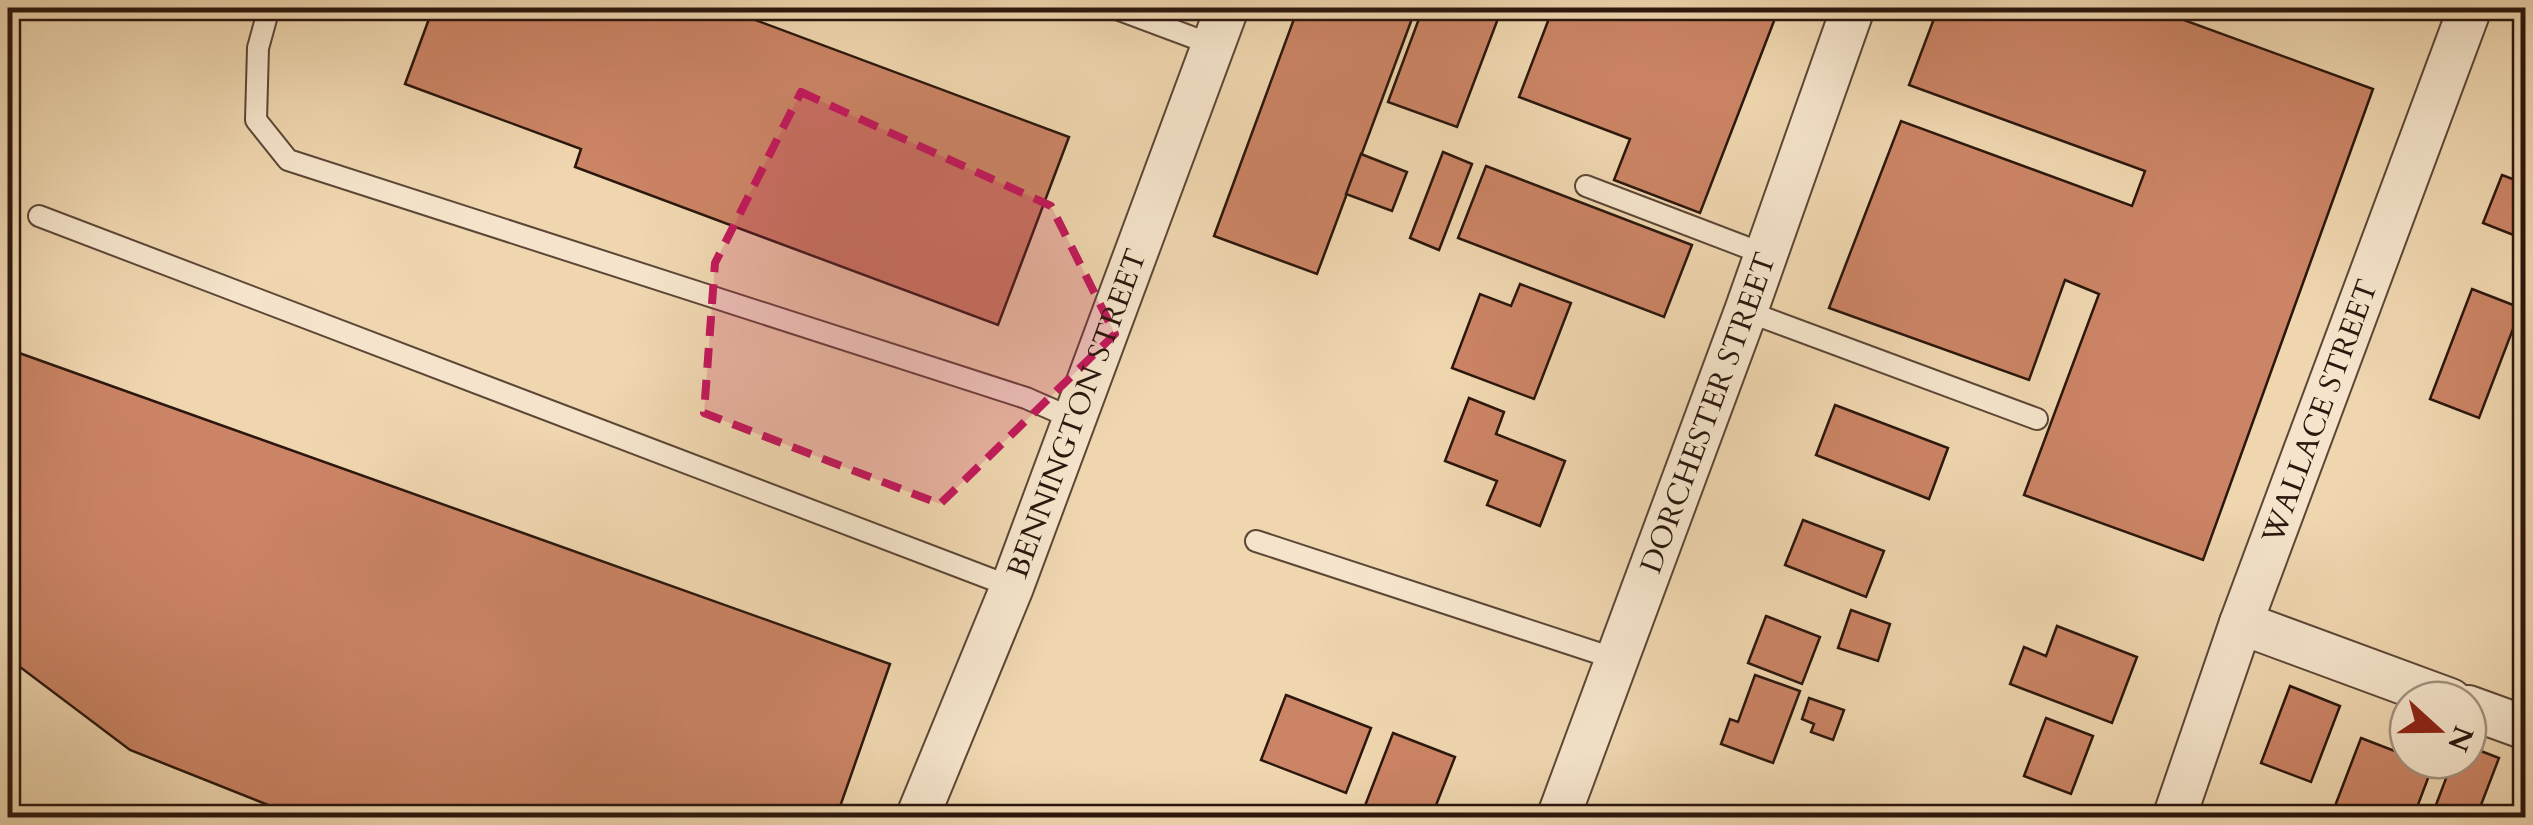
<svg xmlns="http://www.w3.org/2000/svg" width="2533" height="825" viewBox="0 0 2533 825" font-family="Cardo,serif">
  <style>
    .building { fill: #cb8465; stroke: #2b170d; stroke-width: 2.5 }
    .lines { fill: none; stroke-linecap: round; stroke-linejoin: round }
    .lane-casing { stroke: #5c4736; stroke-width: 24 }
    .street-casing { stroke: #5c4736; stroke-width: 46 }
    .lane { stroke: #f5e4cb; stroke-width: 20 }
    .street { stroke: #f5e4cb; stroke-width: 42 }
    .marked { fill: #c2185b; fill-opacity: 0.2; stroke: #c2185b; stroke-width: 8; stroke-dasharray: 20 12; stroke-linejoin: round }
    .labels { text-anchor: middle; stroke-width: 8; stroke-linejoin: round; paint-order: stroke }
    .street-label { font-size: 30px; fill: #2b170d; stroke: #f5e4cb }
  </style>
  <rect width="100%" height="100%" fill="#efd6af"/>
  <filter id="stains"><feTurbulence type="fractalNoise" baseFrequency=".002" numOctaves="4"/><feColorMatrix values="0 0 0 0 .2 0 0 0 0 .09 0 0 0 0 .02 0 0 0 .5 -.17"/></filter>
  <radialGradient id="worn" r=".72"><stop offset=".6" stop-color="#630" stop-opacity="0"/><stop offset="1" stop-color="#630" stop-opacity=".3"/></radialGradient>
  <!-- building -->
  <g class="building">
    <path d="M433 8H723L1069 137 998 325 575 167 581 149 405 84Z"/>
    <path d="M1298 8H1416L1317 274 1214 236Z"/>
    <path d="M1423 8H1502L1457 127 1388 102Z"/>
    <path d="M1553 8H1779L1700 213 1614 180 1630 139 1519 97Z"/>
    <path d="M1938 8H2151L2373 89 2203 560 2024 495 2099 294 2065 280 2029 380 1829 308 1901 121 2132 206 2145 171 1909 85Z"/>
    <path d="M2526 99V134L2514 130Z"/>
    <path d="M1443 152 1472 164 1439 250 1410 238Z"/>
    <path d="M1361 154 1407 172 1392 211 1346 194Z"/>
    <path d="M1486 166 1692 245 1664 317 1458 238Z"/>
    <path d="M2502 175 2526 184V240L2483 223Z"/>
    <path d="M1520 284 1571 303 1534 399 1452 368 1480 294 1511 306Z"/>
    <path d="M2472 289 2521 308 2479 418 2430 399Z"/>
    <path d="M8 349 890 664 836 818H301L130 750 8 658Z"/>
    <path d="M1469 398 1504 412 1496 434 1565 461 1540 526 1487 505 1497 481 1445 461Z"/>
    <path d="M1835 405 1948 448 1929 499 1816 455Z"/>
    <path d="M1803 520 1884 551 1866 597 1785 565Z"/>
    <path d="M1851 610 1890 624 1878 661 1838 648Z"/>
    <path d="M1766 616 1820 637 1802 684 1748 663Z"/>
    <path d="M2057 626 2137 657 2112 723 2010 684 2024 647 2046 656Z"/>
    <path d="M1755 675 1800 691 1773 763 1721 744 1730 719 1738 722Z"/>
    <path d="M2290 686 2340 706 2311 782 2261 763Z"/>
    <path d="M1286 695 1371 728 1346 793 1261 760Z"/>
    <path d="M1809 698 1844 710 1833 740 1811 732 1814 724 1802 719Z"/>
    <path d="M2046 718 2093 736 2071 794 2024 776Z"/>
    <path d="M1393 733 1455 757 1431 818 1361 816Z"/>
    <path d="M2361 738 2408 756V760L2433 765 2413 818H2366L2335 806Z"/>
    <path d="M2468 746 2499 758 2476 818H2431L2453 760H2468Z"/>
  </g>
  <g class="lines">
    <!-- lane casing -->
    <g class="lane-casing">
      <g id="lane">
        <path d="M269 8 258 48 256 120 288 160 1026 398 1074 419"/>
        <path d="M1114 8 1213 45"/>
        <path d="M1586 186 1764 254"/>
        <path d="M39 216 1012 587"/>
        <path d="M1746 311 2037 419"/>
        <path d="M1256 541 1616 659"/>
        <path d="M8 817V818"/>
      </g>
    </g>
    <!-- street casing -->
    <g class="street-casing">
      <g id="street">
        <path d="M2241 623 2450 700"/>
        <path d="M2468 707 2526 728"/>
        <path id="s1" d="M917 818 1012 587 1227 8"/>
        <path id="s2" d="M1558 818 1746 311 1853 8"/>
        <path id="s3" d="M2174 818 2241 623 2470 8"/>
      </g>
    </g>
    <!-- lane -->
    <use href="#lane" class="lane"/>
    <!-- street -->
    <use href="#street" class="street"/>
  </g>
  <!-- marked area -->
  <path class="marked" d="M801 92 1051 206 1115 334 940 504 704 413 715 263Z"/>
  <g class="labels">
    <!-- street labels -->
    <g class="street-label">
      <text dy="10" stroke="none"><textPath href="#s3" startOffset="432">WALLACE STREET</textPath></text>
      <text dy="10" stroke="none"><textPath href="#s2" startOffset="432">DORCHESTER STREET</textPath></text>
      <text dy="10" stroke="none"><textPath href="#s1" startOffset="435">BENNINGTON STREET</textPath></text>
    </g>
  </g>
  <!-- margin -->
  <rect width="2533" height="825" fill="none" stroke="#efd6af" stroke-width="40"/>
  <rect x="10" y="10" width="2513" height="805" fill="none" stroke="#2b170d" stroke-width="5"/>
  <rect x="20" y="20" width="2493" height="785" fill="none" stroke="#2b170d" stroke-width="2.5"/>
  <!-- north arrow -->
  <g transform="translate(2438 730) rotate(111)"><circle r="48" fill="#f5e4cb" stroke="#a4927f" stroke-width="2.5"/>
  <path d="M0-8L18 38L0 25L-18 38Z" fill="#8f2418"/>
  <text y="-15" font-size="28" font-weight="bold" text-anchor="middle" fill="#2b170d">N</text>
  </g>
  <rect width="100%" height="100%" filter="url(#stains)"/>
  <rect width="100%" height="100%" fill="url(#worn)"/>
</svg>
